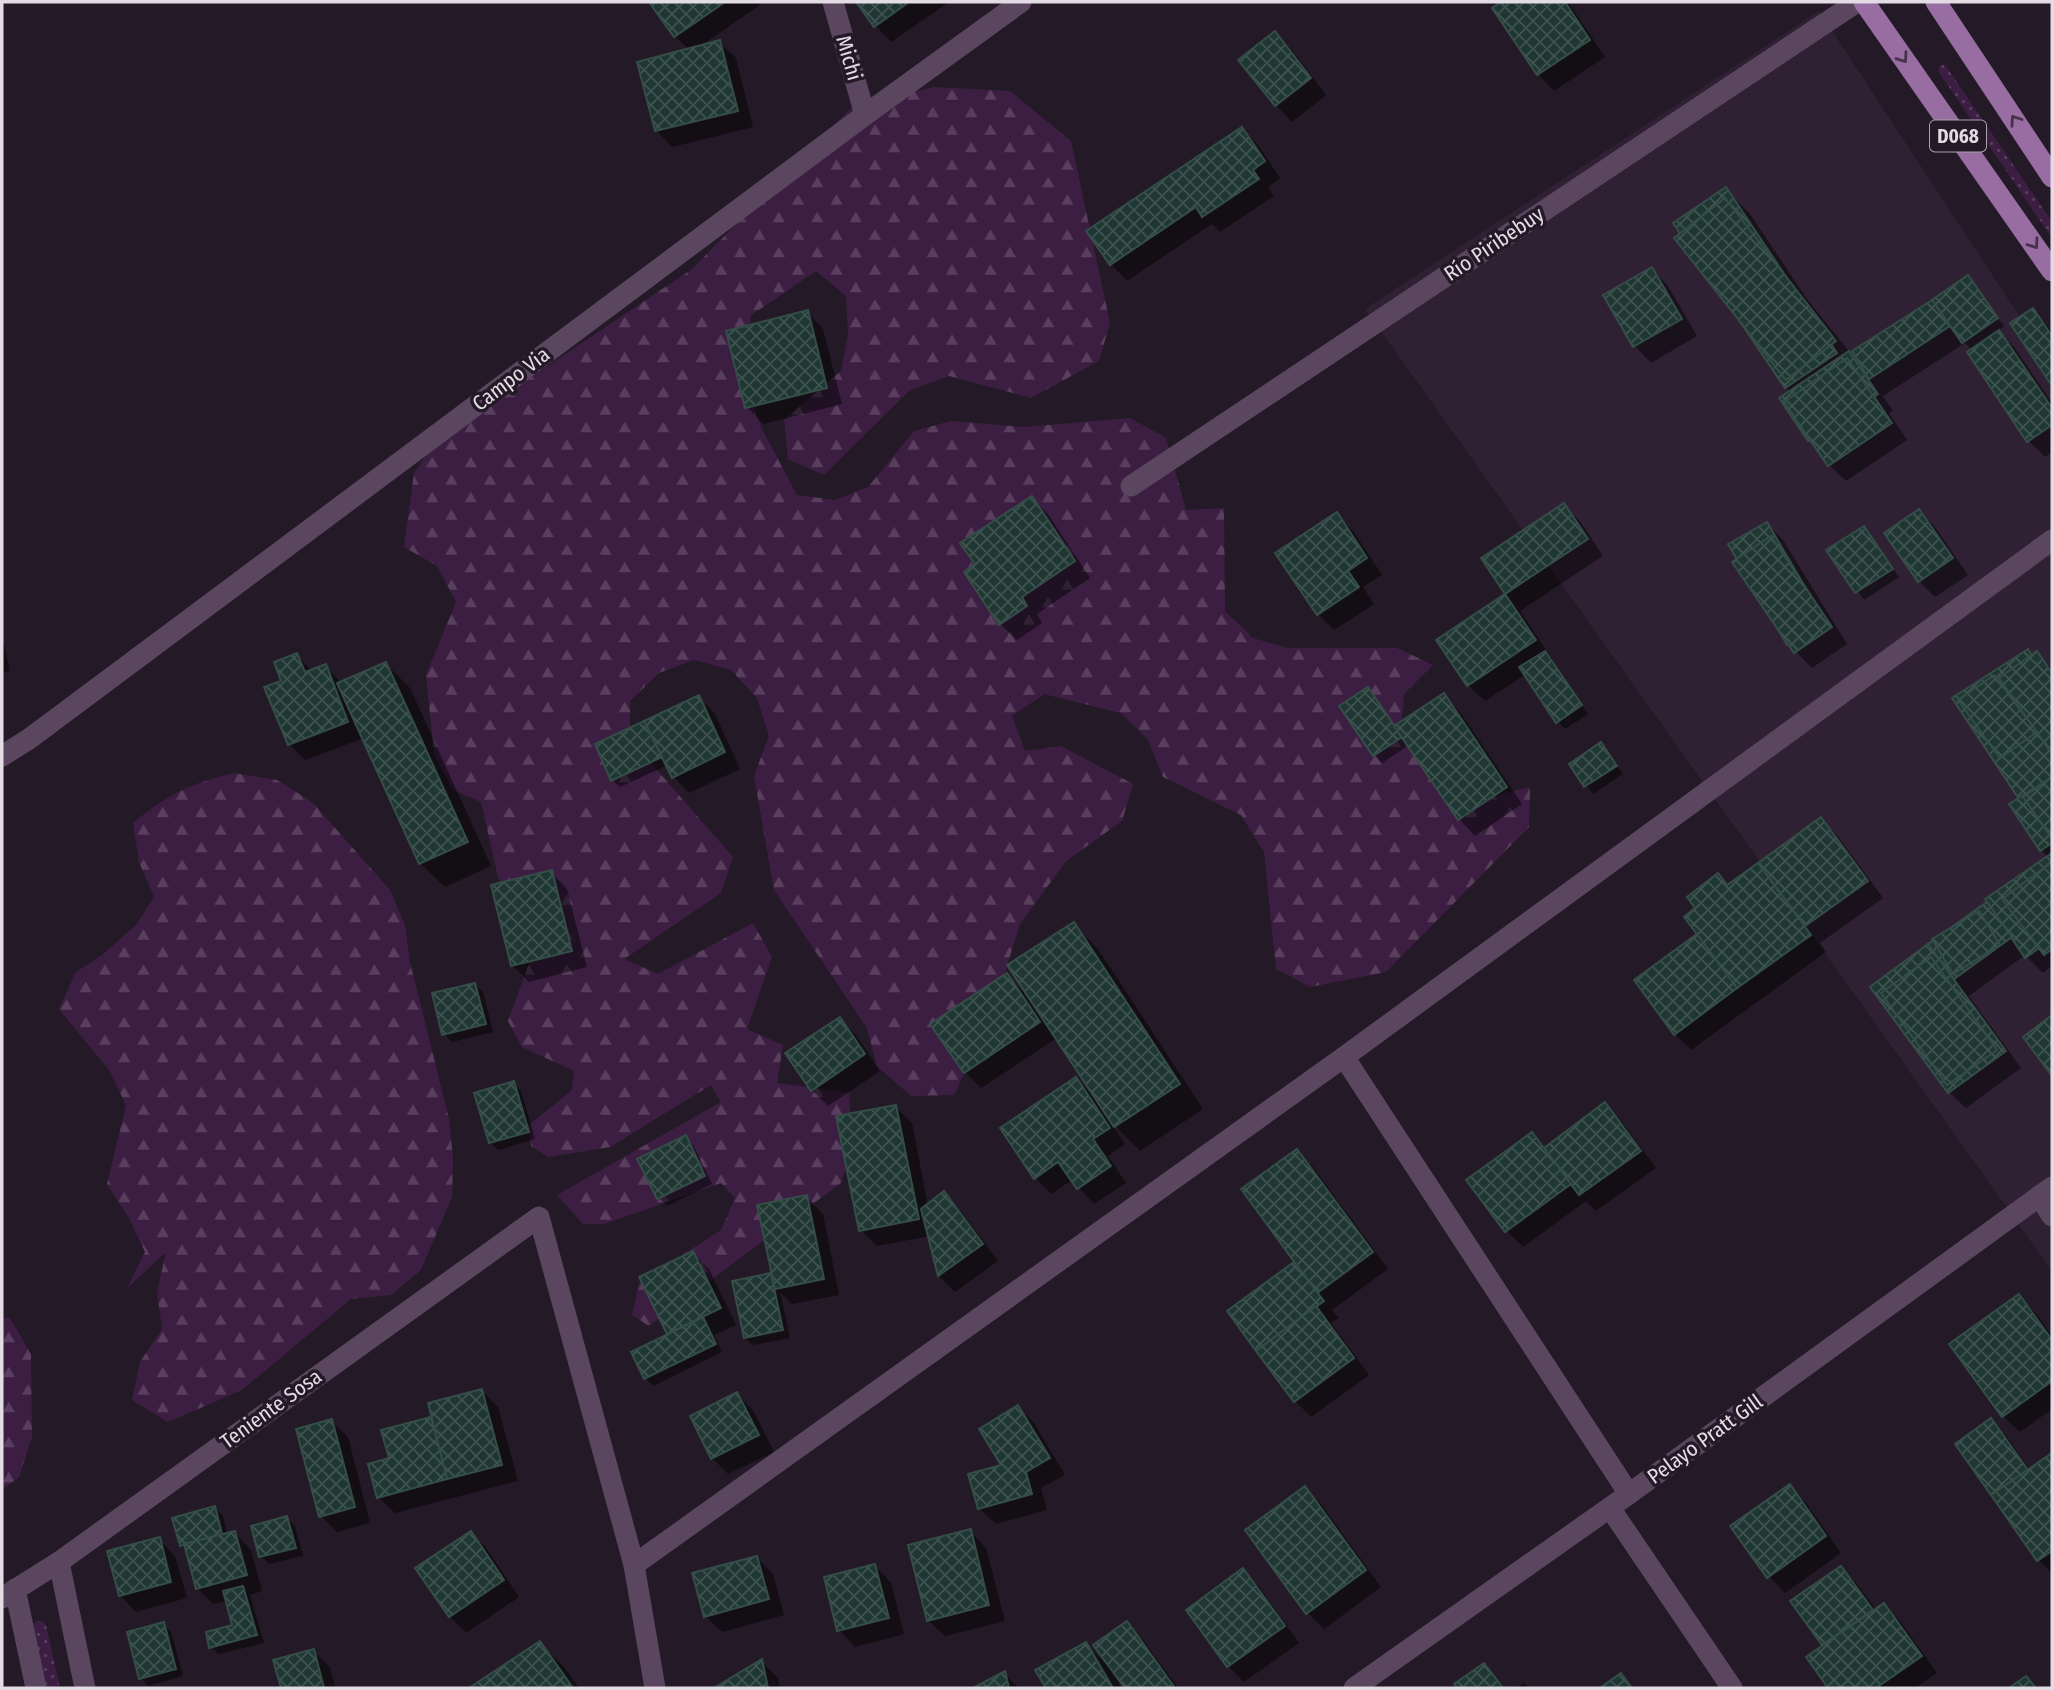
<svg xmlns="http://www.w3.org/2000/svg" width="2054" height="1690" viewBox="0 0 2054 1690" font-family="'Fira Sans Condensed',sans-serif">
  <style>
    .built { fill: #302034 }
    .grass { fill: url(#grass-dots) }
    .forest { fill: url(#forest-firs) }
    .shadow { fill: #0007 }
    .building { fill: url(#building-cross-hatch); stroke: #344d47; stroke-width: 2 }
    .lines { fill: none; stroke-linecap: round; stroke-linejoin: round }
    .service { stroke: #5b465f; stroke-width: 21 }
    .minor { stroke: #5b465f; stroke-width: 21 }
    .primary { stroke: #986da1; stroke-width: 21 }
    .oneway { stroke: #47324c }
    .labels { text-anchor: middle; stroke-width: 7; stroke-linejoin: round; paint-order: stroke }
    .shield { fill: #241927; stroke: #aaa2ac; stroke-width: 2 }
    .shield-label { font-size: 19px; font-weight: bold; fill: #e4dce5 }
    .street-label { font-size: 21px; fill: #e4dce5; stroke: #241927 }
  </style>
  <defs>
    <pattern id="grass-dots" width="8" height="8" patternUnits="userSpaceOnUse" patternTransform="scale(1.75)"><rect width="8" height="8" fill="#3d1e43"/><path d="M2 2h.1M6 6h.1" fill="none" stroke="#593e5e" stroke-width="1.8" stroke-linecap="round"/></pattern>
    <pattern id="forest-firs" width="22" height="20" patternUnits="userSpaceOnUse" patternTransform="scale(1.75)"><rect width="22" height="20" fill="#3d1e43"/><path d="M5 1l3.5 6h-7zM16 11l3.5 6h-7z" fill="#593e5e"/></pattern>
    <pattern id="building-cross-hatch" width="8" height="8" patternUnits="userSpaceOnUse" patternTransform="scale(1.75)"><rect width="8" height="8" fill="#1f3732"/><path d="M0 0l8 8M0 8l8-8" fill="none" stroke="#3f5350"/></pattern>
  </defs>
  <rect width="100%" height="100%" fill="#241927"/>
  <!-- built -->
  <path class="built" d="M1819 11 2052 366V1271L1365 309Z"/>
  <!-- grass -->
  <g class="grass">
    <path d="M1943 64 1946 66 2052 222V238L1938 71 1939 67Z"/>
    <path d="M42 1621 46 1625 60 1688H46L33 1628 35 1622Z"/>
  </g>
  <!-- forest -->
  <g class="forest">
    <path d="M934 87 1010 91 1071 141 1110 323 1099 361 1031 398 949 376 910 390 824 475 788 459 784 420 841 371 848 334 846 296 816 271 750 316 748 394 763 431 797 495 835 500 868 487 914 431 951 421 1024 427 1130 418 1166 438 1186 510 1224 508 1225 611 1253 638 1288 648H1397L1433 665 1404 694 1401 733 1457 786 1494 796 1530 787 1529 827 1386 972 1310 987 1276 969 1264 852 1241 815 1163 777 1148 740 1121 713 1044 694 1012 716 1025 751 1061 746 1133 784 1122 821 1066 861 1020 924 991 1017 954 1095 911 1096 877 1066 867 1028 774 890 754 776 769 736 757 698 731 670 694 660 659 673 630 701V739L733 857 721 893 624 959 658 974 753 923 772 957 747 1029 783 1045 777 1083 849 1093 852 1147 841 1183 649 1326 632 1315 639 1283 721 1230 735 1198 721 1183 604 1224H583L557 1195 721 1102 711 1085 610 1147 548 1157 531 1146 528 1126 572 1090 574 1071 522 1047 508 1021 535 947 498 877 481 802 453 790 434 754 426 675 456 602 437 566 404 547 414 473 436 441 692 269 854 105Z"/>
    <path d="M235 773 277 780 312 802 390 890 405 925 410 962 449 1119 453 1158 452 1197 421 1270 391 1295 351 1299 242 1390 168 1422 132 1400 140 1362 162 1329 157 1292 166 1252 127 1288 145 1252 129 1218 107 1184 126 1105 109 1070 59 1009 76 972 101 956 136 925 154 897 139 862 133 823C170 793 189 784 235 773Z"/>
    <path d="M2 1318H10L31 1354 32 1437 19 1477 2 1490Z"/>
  </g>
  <!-- shadow -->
  <g class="shadow">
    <path d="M651 2H758L760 5 699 47 719 42 736 58 753 127 672 147 656 130 689 50 675 36Z"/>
    <path d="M858 2H949L891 42 875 25Z"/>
    <path d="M1504 2H1568L1605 57 1554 91 1538 74 1494 8Z"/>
    <path d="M1274 33 1291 49 1326 95 1292 122 1276 105 1240 60Z"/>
    <path d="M1242 129 1258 145 1280 178 1268 187 1274 196 1220 232 1212 224 1127 281 1111 264 1089 231Z"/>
    <path d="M1726 190 1750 214 1807 299 1860 365 1932 302 1967 278 2004 326 1998 331 2015 348 2052 403V452L2045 457 2029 441 1972 350 1965 343 1883 396 1893 411 1889 413 1907 440 1846 481 1829 465 1791 392 1786 387Z"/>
    <path d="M1652 269 1668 286 1697 336 1651 363 1635 346 1606 296Z"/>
    <path d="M2033 310 2052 331V383L2012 323Z"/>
    <path d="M807 312 823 329 842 404 763 424 747 407Z"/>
    <path d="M1032 498 1048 514 1090 578 1037 614 1042 623 1017 640 1000 624 978 565Z"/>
    <path d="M1563 505 1580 521 1603 556 1520 611 1588 714 1565 729 1558 721 1526 674 1485 701 1468 685 1438 641 1507 595 1483 559Z"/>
    <path d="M1919 511 1935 527 1968 575 1935 597 1919 581Z"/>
    <path d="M1337 514 1353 531 1382 575 1363 587 1374 604 1334 630 1318 614Z"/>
    <path d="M1767 524 1783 540 1847 644 1812 668 1796 652Z"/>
    <path d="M1864 528 1899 577 1864 600 1829 551Z"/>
    <path d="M2 636 10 671 2 673Z"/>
    <path d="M2028 651 2033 656 2037 654 2052 669V966L2043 973 2025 955 1969 996 2021 1068 1966 1108 1949 1092 1873 987 2049 858 2041 850 2021 799Z"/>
    <path d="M297 655 312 671 325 666 342 683 386 664 410 688 491 866 445 887 420 863 364 738 305 760 289 744 283 682Z"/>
    <path d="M1368 689 1396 727 1444 695 1460 712 1522 804 1475 836 1459 819 1409 745 1382 763 1374 755 1342 706Z"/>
    <path d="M699 697 715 714 740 769 689 793 673 776 668 765 620 787 612 780Z"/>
    <path d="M1601 745 1623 774 1593 794 1571 765Z"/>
    <path d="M1820 819 1837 835 1883 898 1820 943 1826 952 1691 1050 1675 1034 1700 935 1698 909 1718 876 1729 886Z"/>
    <path d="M551 872 567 889 587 967 529 982 513 966Z"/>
    <path d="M1074 925 1098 949 1203 1109 1140 1151 1115 1126 1114 1127 1125 1144 1108 1156 1126 1183 1094 1204 1072 1180 1051 1194 1035 1177 1076 1079 1096 1097 1057 1038 981 1088 965 1072 933 1024 1007 975 1027 995Z"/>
    <path d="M475 984 483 992 493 1032 452 1042 444 1034Z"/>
    <path d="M840 1019 856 1035 880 1071 828 1106 812 1090Z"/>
    <path d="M513 1083 521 1091 535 1139 498 1150 490 1142Z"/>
    <path d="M1605 1104 1621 1121 1656 1168 1596 1211 1586 1201 1523 1247 1507 1231 1469 1180 1532 1134 1546 1148Z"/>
    <path d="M895 1107 912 1123 928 1206 944 1194 960 1210 998 1261 955 1292 939 1276 930 1236 877 1246 861 1230Z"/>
    <path d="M685 1138 693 1145 712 1184 667 1206 659 1198Z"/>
    <path d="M1296 1151 1313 1167 1388 1269 1332 1310 1339 1318 1331 1323 1369 1375 1311 1417 1295 1401 1230 1311 1297 1262Z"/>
    <path d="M806 1197 823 1214 839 1295 792 1304 780 1292 790 1338 753 1345 745 1338 734 1282 773 1274Z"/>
    <path d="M692 1253 709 1269 736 1325 714 1335 722 1352 653 1386 645 1378 670 1335 642 1278Z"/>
    <path d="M2019 1296 2035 1312 2052 1336V1409L2020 1432 2003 1416 1952 1344Z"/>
    <path d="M481 1390 498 1407 518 1481 395 1513 378 1497 391 1459 383 1432 433 1418Z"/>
    <path d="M737 1394 753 1410 774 1452 728 1474 712 1458Z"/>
    <path d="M1018 1407 1034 1423 1065 1475 1041 1488 1047 1510 996 1524 979 1508 1004 1466Z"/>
    <path d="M331 1421 348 1437 370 1523 337 1532 321 1516Z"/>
    <path d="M1991 1421 2007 1437 2030 1470 2052 1455V1574L2039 1560 1958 1444Z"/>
    <path d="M1789 1487 1806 1503 1841 1553 1785 1593 1769 1576Z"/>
    <path d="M1305 1488 1321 1504 1381 1587 1324 1629 1308 1613Z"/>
    <path d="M215 1508 223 1516 227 1535 235 1533 251 1550 262 1591 250 1595 264 1643 219 1654 211 1647 234 1626 228 1601 213 1604 197 1588 187 1551 181 1545Z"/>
    <path d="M287 1518 295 1526 303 1556 269 1564 261 1556Z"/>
    <path d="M970 1531 986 1548 1005 1621 945 1636 928 1620Z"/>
    <path d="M471 1533 487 1549 519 1597 466 1633 450 1616Z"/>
    <path d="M159 1539 175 1556 187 1598 136 1612 120 1595Z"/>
    <path d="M757 1558 773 1574 784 1615 722 1632 705 1616Z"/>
    <path d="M875 1566 891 1583 904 1634 855 1647 839 1630Z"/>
    <path d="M1841 1568 1857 1584 1876 1610 1884 1605 1900 1621 1937 1673 1915 1688H1830L1808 1658 1825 1645 1793 1601Z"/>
    <path d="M1243 1571 1259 1587 1299 1643 1244 1682 1228 1666Z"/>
    <path d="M1126 1623 1143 1640 1178 1688H1127L1115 1672 1113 1674 1122 1688H1048L1038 1671 1086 1644 1108 1666Z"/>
    <path d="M164 1624 171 1632 183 1676 148 1686 141 1678Z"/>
    <path d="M540 1643 564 1667 579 1688H472Z"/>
    <path d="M313 1651 330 1667 335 1688H283L275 1661Z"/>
    <path d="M762 1662 778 1678 780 1688H718Z"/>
    <path d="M1484 1665 1505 1688H1459L1456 1685Z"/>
    <path d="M1004 1674 1019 1688H977Z"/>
    <path d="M1524 1683 1529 1688H1516Z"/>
  </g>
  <!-- building -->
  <g class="building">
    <path d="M649 2H725L674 37Z"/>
    <path d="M856 2H909L874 27Z"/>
    <path d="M1501 2H1565L1590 40 1537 75 1492 8Z"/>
    <path d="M1275 31 1311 78 1275 106 1238 60Z"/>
    <path d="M720 40 738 111 655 131 637 62Z"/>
    <path d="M1242 127 1265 161 1253 170 1259 179 1202 217 1196 207 1110 265 1086 231Z"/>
    <path d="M1726 187 1837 353 1785 388 1673 223Z"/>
    <path d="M1725 198 1836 341 1786 380 1674 238Z"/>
    <path d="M1652 267 1682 319 1633 347 1603 295Z"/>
    <path d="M1968 275 1998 318 1962 343 1932 300Z"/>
    <path d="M1932 300 1950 326 1869 379 1852 351Z"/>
    <path d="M2033 308 2052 336V386L2010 323Z"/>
    <path d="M808 310 827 388 745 408 726 331Z"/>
    <path d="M1999 330 2052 408V425L2027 442 1967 352Z"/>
    <path d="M1849 351 1878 394 1874 397 1885 413 1851 436 1839 419 1808 441 1779 398Z"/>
    <path d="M1847 358 1892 423 1828 466 1784 402Z"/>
    <path d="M1032 496 1075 561 1022 597 1027 606 999 625 964 572 975 564 960 543Z"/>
    <path d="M1564 503 1588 539 1505 594 1481 558Z"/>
    <path d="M1919 509 1953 558 1918 582 1884 533Z"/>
    <path d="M1337 512 1367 558 1348 571 1359 587 1317 615 1275 553Z"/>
    <path d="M1767 522 1826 623 1787 645 1728 544Z"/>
    <path d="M1864 526 1893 569 1855 593 1826 550Z"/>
    <path d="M1771 536 1832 627 1794 653 1732 562Z"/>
    <path d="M1505 594 1536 640 1467 686 1436 640Z"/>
    <path d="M2028 649 2052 685V777L2019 799 1952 698Z"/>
    <path d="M1545 651 1582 705 1556 723 1519 667Z"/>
    <path d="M2037 651 2052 673V754L1999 678Z"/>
    <path d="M297 653 305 672 326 664 348 722 288 745 264 687 281 681 274 662Z"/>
    <path d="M386 662 468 842 419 864 337 683Z"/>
    <path d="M1994 675 2037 732 2000 758 1958 700Z"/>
    <path d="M1368 687 1402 737 1373 756 1339 706Z"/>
    <path d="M1444 693 1507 787 1458 820 1394 726Z"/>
    <path d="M699 695 725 752 672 778 644 721Z"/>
    <path d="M644 721 662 757 611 781 595 744Z"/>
    <path d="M1601 742 1617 766 1584 787 1569 764Z"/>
    <path d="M2052 777V843L2040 851 2009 804Z"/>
    <path d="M2052 777V836L2051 837 2023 797Z"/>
    <path d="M1821 817 1868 881 1805 926 1758 863Z"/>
    <path d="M2052 853V939L2025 958 1985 899Z"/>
    <path d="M2052 862V949L2044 955 2002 899Z"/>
    <path d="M1758 863 1811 935 1737 988 1684 917 1695 908 1687 897 1718 873 1727 885Z"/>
    <path d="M552 870 572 951 511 966 491 885Z"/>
    <path d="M1987 902 2012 937 1954 979 1928 944Z"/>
    <path d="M1979 911 2000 945 1953 974 1932 939Z"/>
    <path d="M1074 922 1180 1084 1114 1127 1007 965Z"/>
    <path d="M1697 934 1737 988 1674 1035 1634 980Z"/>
    <path d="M1928 944 2006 1051 1948 1093 1870 987Z"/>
    <path d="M1931 957 1997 1050 1947 1085 1881 993Z"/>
    <path d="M1007 973 1040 1022 964 1073 930 1024Z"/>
    <path d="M475 983 486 1024 442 1035 432 993Z"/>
    <path d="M2052 1015V1076L2023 1037Z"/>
    <path d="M840 1017 865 1054 811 1091 785 1053Z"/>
    <path d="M1076 1077 1110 1128 1093 1139 1111 1166 1077 1189 1058 1162 1034 1179 1000 1128Z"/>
    <path d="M514 1081 529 1132 489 1143 474 1093Z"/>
    <path d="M1605 1102 1641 1151 1579 1195 1544 1148Z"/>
    <path d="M896 1105 919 1219 859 1231 836 1116Z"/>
    <path d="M1532 1132 1571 1184 1505 1232 1466 1180Z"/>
    <path d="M686 1135 705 1176 657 1199 637 1159Z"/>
    <path d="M1297 1149 1373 1252 1317 1293 1241 1189Z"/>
    <path d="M944 1191 983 1244 938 1276 921 1209Z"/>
    <path d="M807 1195 824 1279 775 1289 757 1205Z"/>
    <path d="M693 1251 721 1308 667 1334 639 1277Z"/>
    <path d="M1294 1262 1324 1301 1256 1351 1227 1311Z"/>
    <path d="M771 1273 783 1330 744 1338 732 1281Z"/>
    <path d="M2019 1294 2052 1340V1381L2002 1417 1949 1344Z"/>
    <path d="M1316 1306 1354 1358 1294 1402 1256 1351Z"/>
    <path d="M703 1317 716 1344 644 1379 631 1352Z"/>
    <path d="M482 1389 502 1465 447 1479 428 1403Z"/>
    <path d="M737 1392 759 1435 711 1459 690 1416Z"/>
    <path d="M1018 1405 1050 1458 1026 1472 1032 1494 978 1509 968 1474 1001 1465 979 1429Z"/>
    <path d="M431 1417 447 1479 377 1498 368 1464 389 1458 381 1430Z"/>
    <path d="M1991 1418 2028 1470 1991 1495 1955 1444Z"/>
    <path d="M332 1419 355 1507 319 1517 296 1429Z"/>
    <path d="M2052 1453V1551L2037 1561 1991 1495Z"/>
    <path d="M1790 1484 1826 1536 1767 1578 1730 1526Z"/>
    <path d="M1305 1486 1366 1570 1306 1614 1245 1530Z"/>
    <path d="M215 1506 222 1534 180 1546 172 1518Z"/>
    <path d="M287 1516 296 1548 259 1557 251 1526Z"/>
    <path d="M971 1529 989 1605 927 1621 908 1545Z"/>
    <path d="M235 1531 247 1575 196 1589 184 1544Z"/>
    <path d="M471 1531 504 1580 449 1617 415 1568Z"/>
    <path d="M160 1537 171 1582 119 1596 107 1551Z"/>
    <path d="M757 1556 769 1599 704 1617 692 1573Z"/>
    <path d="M875 1564 889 1618 837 1631 824 1577Z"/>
    <path d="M1841 1566 1873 1610 1822 1645 1790 1601Z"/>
    <path d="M1243 1568 1285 1626 1227 1667 1186 1610Z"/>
    <path d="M243 1586 257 1635 209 1648 206 1632 232 1625 223 1591Z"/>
    <path d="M1884 1603 1922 1656 1876 1688H1828L1806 1657Z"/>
    <path d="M1127 1621 1175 1688H1125L1093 1645Z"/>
    <path d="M164 1622 176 1669 139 1679 127 1632Z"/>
    <path d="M540 1641 573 1688H469Z"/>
    <path d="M1086 1642 1113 1688H1046L1035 1670Z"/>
    <path d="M314 1649 324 1688H281L273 1660Z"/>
    <path d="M762 1659 768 1688H714Z"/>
    <path d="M1484 1663 1503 1688H1457L1454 1684Z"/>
    <path d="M1005 1671 1009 1688H973Z"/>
    <path d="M1621 1673 1632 1688H1600Z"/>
    <path d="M2026 1676 2036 1688H2009Z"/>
  </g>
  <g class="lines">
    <!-- service -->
    <path class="service" d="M1610 1508 1732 1688"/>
    <!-- minor -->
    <g class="minor">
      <path d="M833 2 865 115"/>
      <path d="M1131 486 1857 2"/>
      <path d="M2 756 29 739 865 115 1021 2"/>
      <path d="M1344 1057 1629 1494"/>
      <path d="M2039 1196 2052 1216"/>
      <path d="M59 1562 85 1688"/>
      <path d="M634 1565 1344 1057 2052 540"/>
      <path d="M15 1589 36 1688"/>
      <path d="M2 1598 59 1562 539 1217 634 1565 655 1688"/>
      <path d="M1354 1688 1629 1494 2052 1187"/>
    </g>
    <!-- primary -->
    <g class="primary">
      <path d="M1864 2 2052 271"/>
      <path d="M1936 2 2052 177"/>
    </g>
  </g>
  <!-- one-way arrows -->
  <defs><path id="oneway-chevron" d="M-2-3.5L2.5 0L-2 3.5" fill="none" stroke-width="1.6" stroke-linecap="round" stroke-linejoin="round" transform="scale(1.75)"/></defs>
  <g class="oneway">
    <use href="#oneway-chevron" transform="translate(1903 58) rotate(55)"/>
    <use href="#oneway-chevron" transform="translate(2015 120) rotate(-124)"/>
    <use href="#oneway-chevron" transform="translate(2034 244) rotate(55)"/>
  </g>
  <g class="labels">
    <!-- shield labels -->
    <rect class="shield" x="1930" y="120.5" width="56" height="31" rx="5"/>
    <g class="shield-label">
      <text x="1958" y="143">D068</text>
    </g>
    <!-- street labels -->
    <g class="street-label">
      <text transform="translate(849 58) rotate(74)" y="7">Michi</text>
      <text transform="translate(1494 244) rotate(-34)" y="7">Río Piribebuy</text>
      <text transform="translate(511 379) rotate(-37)" y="7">Campo Via</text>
      <text transform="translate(271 1409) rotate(-36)" y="7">Teniente Sosa</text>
      <text transform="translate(1705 1439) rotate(-36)" y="7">Pelayo Pratt Gill</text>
    </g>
  </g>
  <!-- border -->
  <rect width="2054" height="1690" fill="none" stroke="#e4dce5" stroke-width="7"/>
</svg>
